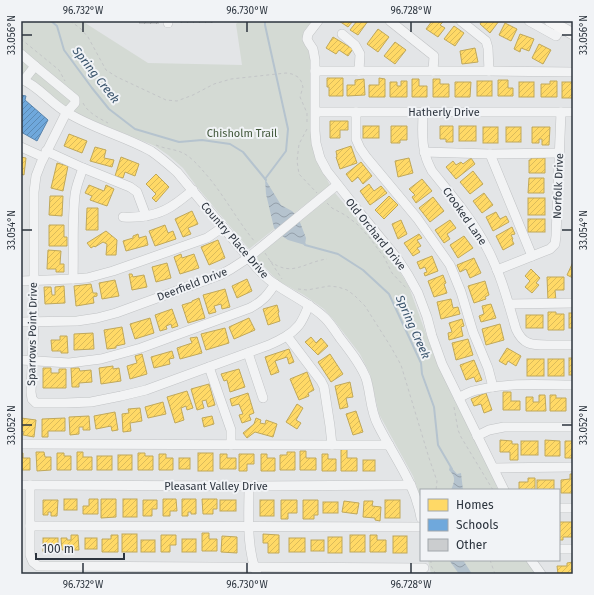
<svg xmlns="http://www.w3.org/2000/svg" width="594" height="595" viewBox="0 0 594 595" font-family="'Fira Sans',sans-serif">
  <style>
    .green { fill: #d4dad4 }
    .water { fill: url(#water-waves) }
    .homes { fill: url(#homes-hatch); stroke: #c0a85a }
    .schools { fill: url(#schools-hatch); stroke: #5b85ad }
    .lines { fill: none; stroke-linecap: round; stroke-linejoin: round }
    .stream { stroke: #b5c3ce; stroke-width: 2 }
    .building { fill: url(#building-hatch) }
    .minor-casing { stroke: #c1c3c5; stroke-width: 10 }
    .major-casing { stroke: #c0c2c4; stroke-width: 12 }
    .path { stroke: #c3c5c7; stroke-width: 1; stroke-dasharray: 3 3; stroke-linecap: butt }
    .minor { stroke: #f2f3f4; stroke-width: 9 }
    .major { stroke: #f6f6f6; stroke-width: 11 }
    .ticks { fill: none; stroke: #2c343e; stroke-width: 1.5 }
    .labels { text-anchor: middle; stroke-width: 4; stroke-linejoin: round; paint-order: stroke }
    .street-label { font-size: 11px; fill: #2c343e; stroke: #f1f3f6 }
    .park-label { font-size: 11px; fill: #42583b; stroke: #f1f3f6 }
    .water-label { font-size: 12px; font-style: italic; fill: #3b556d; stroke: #f1f3f6 }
    .neatline { fill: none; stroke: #2c343e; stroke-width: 1.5 }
    .ticks-label { font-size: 10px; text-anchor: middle; fill: #2c343e }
  </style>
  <defs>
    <pattern id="water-waves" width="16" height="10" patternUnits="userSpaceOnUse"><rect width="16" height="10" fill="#b5c3ce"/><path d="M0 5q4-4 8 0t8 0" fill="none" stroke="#939fa9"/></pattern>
    <pattern id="homes-hatch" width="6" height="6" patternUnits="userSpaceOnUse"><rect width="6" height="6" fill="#ffd966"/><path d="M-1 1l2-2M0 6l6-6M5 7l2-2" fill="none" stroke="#dbbb5a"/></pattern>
    <pattern id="schools-hatch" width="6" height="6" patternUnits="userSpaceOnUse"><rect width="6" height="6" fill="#6fa8dc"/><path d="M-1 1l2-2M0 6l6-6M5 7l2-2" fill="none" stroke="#5b8ab4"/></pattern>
    <pattern id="building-hatch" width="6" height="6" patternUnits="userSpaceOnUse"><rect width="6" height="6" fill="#cbcdcf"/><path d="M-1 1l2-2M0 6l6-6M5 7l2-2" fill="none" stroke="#aeb1b3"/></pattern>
  </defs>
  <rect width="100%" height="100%" fill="#e3e5e7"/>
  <!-- green -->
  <g class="green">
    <path d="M21 21H82L148 63 242 65 236 24 239 21H312L304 31 303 37 304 42 308 50 311 59 316 159 330 185 249 249 197 187 183 168 168 155 155 146 82 116 68 109 37 83 29 77 21 74Z"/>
    <path d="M335 193 395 264 409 287 434 356 454 399 490 469 498 490H421V499L413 476 379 414 370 374 360 354 333 319 324 309 304 295 280 282 272 275 257 259 258 256Z"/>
    <path d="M428 560H526L536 574H431Z"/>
  </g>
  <!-- water -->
  <g class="water">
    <path d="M265 179 281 205 292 211 298 217 306 238 305 245 288 240 278 233 274 228 266 194Z"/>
    <path d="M450 466 457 474 461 473 463 490H451C455 481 456 477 449 470Z"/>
    <path d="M449 560H463L472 574H459Z"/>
  </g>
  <!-- homes -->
  <g class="homes">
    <path d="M339 21H353L348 27Z"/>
    <path d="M357 21H368L358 35 350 30Z"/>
    <path d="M432 21H444L440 25 445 28 438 37 426 29Z"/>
    <path d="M482 21H499L490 33 480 24Z"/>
    <path d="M505 23 517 29 511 41 499 35Z"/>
    <path d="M454 26 464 33 455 46 444 39Z"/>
    <path d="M378 29 389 37 378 52 367 44Z"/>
    <path d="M520 34 534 39 529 51 521 48 520 52 514 49Z"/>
    <path d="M333 37 353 49 348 56 339 50 336 54 326 48Z"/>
    <path d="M395 42 406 50 395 64 384 56Z"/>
    <path d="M539 44 551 50 543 64 532 58Z"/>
    <path d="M475 48 478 62 462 64 460 51Z"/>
    <path d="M327 78H343V96H329V87H327Z"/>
    <path d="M379 78 385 79V97H369V85H379Z"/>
    <path d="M364 79 365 95 347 96V85H355V80Z"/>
    <path d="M412 79H419V86H427V97H412Z"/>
    <path d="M433 79H440V84H449V97H433Z"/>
    <path d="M498 80H508V88H513V96H498Z"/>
    <path d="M401 81H407V97H390V82H397V86H401Z"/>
    <rect x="477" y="81" width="15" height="15"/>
    <path d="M550 81H557V97H541V84H550Z"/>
    <path d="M455 82H471L470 97H455Z"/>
    <rect x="519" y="82" width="15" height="15"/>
    <rect x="562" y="82" width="11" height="16"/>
    <path d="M330 121H348V130H340V138H330Z"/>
    <rect x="363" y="126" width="16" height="12"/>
    <path d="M391 126H407V140H400V143H391Z"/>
    <path d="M440 126H453V142H446V139H440Z"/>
    <rect x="459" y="126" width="17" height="15"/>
    <rect x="483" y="127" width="15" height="16"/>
    <rect x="506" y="127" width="15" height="15"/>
    <path d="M532 127H550L549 145H542V139H539V143H532Z"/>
    <path d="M69 134 87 141 82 153 64 146Z"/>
    <path d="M351 146 357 163 340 169 336 157H337L336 151Z"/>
    <path d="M95 147 106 150 104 158 114 160 112 167 90 161Z"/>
    <path d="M21 157 26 158 24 175 21 174Z"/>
    <path d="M121 157 139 164 135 176 125 172 123 178 115 176Z"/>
    <path d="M409 158 413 173 398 177 395 161Z"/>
    <path d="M471 158 475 164 456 179 446 167 453 161 456 165 461 162 463 164Z"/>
    <path d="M531 158H545V173H529V160H531Z"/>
    <path d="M361 162 372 176 363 184 358 177 352 182 346 174Z"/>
    <path d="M57 163 68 166 63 191 51 188Z"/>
    <path d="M473 171 483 184 470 194 460 182Z"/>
    <path d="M156 174 169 187 156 202 152 198 156 194 146 184Z"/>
    <path d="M529 178H544V193H528Z"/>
    <path d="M422 179 432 191 416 203 412 197 415 195 409 189Z"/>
    <path d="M369 184 374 191 381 186 387 193 370 205 360 191Z"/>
    <path d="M89 185 104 191 106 185 114 189 107 206 90 200 92 196 85 193Z"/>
    <path d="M484 193 493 205 482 213 473 201Z"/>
    <path d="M50 196H63L62 216 49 215Z"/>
    <path d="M389 196 398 205 384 219 375 210Z"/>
    <path d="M433 197 444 211 430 222 419 208Z"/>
    <rect x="528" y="198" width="17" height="17"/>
    <path d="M87 208H98V230H86Z"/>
    <path d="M192 211 198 224 188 228 191 234 183 237 175 219Z"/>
    <path d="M496 212 500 219 506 216 509 222 493 231 486 217Z"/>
    <rect x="528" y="219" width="17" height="13"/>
    <path d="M401 220 407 234 398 239 392 224Z"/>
    <path d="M450 220 456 228 447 234 450 239 444 243 435 230Z"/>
    <path d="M49 225H64V237H67V246H49Z"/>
    <path d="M165 225 168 233 173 231 176 239 155 246 149 231Z"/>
    <path d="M512 227 515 234 511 235 513 239 512 240 514 244 503 250 496 236Z"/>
    <path d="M106 231 117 240 116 255H106L107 244 103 242 95 247 94 246 91 248 87 243Z"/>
    <path d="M138 234 139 238 146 236 148 245 126 251 123 241 133 238V236Z"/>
    <path d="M419 234 422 238 417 240 421 246 417 248 420 252 413 256 404 243Z"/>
    <path d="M464 236 473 248 458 258 450 245Z"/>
    <path d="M218 240 225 258 209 265 201 247Z"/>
    <path d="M48 250 61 251 60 264H64V272H56V269H47Z"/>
    <path d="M181 254 182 258 194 254 199 268 180 274 174 257Z"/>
    <path d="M432 256 438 271 425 276 424 273 427 272 425 267 420 269 417 262Z"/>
    <path d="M474 258 481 273 470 278 466 269 460 272 457 265Z"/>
    <path d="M573 262V278L567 275Z"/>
    <path d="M167 263 171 278 156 282 152 267Z"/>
    <path d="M531 269 540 278 536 283 539 285 532 293 525 287 530 281 525 276Z"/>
    <path d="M129 274H132L133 277 144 275 147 287 132 290Z"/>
    <path d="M443 275 446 283 444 284 447 293 434 297 428 281Z"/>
    <path d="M547 277H564V290H555L556 301H548Z"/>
    <path d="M247 279 252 291 237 298 232 286Z"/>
    <path d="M115 280 119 296 102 299 99 283Z"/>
    <path d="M485 281 489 295 485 297 486 299 474 303 468 286Z"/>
    <path d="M91 284 93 293H97V296L93 297 94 303 76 306 74 286Z"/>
    <path d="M64 286 65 303 45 304 44 287H51L52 295H55V287Z"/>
    <path d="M225 289 230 307 222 309 221 304 214 306 216 312 209 314 203 295Z"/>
    <path d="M199 298 205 318 188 323 182 305 192 302V301Z"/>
    <path d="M451 299 453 308 458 307 460 314 441 319 437 302Z"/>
    <path d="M491 304 496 318 481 322 479 316 484 314 482 306Z"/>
    <path d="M277 305 279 312 278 313 280 321 268 325 263 309Z"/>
    <path d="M172 309 178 326 172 328 171 324 166 326 167 329 160 331 155 315Z"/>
    <path d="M548 312H556V314H564V330H548Z"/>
    <rect x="569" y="313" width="4" height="15"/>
    <rect x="526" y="315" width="17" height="13"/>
    <path d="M150 318 154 333 135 339 130 324Z"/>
    <path d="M249 318 255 330 234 339 229 327Z"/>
    <path d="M462 319 464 326 461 327 463 336 449 340 448 333 452 332 449 323Z"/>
    <path d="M500 324 504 340 486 345 482 329Z"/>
    <path d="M122 327 125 344 116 346V348L107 349 104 330Z"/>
    <path d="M225 328 229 343 206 350 201 334Z"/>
    <path d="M93 333 94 349 74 350V334Z"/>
    <path d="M60 336H67L68 353H61V351H52L51 340H60Z"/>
    <path d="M197 337 202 353 180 359 177 348 192 343 190 338Z"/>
    <path d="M311 337 316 343 321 338 328 346 318 355 305 342Z"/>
    <path d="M468 339 473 355 456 360 452 343Z"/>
    <path d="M507 348 521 356 516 366 508 361 506 365 499 361Z"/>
    <path d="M289 349 294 362 289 364 287 357 275 361 279 372 271 375 265 357Z"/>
    <path d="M172 351 174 358 169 359 170 364 154 368 151 357Z"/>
    <path d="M142 354 147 374 130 379 127 366 137 363 135 356Z"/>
    <path d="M330 354 343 374 331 382 318 362Z"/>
    <rect x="569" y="358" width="4" height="17"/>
    <rect x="527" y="359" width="17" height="17"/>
    <rect x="548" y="359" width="16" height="17"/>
    <path d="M474 360 482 380 476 382 474 377 466 380 460 365Z"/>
    <path d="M113 366V369L119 368 121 381 101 384 99 368Z"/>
    <path d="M43 368H51V373H59V369H66V388H43Z"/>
    <path d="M71 368H79L80 371 91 370 92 382 79 383V387H72Z"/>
    <path d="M239 369 245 387 230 392 227 380 224 381 221 374Z"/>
    <path d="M307 372 314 390 308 393 309 396 299 400 290 379Z"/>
    <path d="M350 382 353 397 346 398 348 407 340 409 335 386Z"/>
    <path d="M209 384 215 405 208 407 206 400 202 401 204 408 197 410 191 389Z"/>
    <path d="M187 391 193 408 187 410 186 406 181 408 184 420 175 423 167 397Z"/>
    <path d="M503 392H511V401H520V410H503Z"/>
    <path d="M248 393 254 413 249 415 251 420 242 423 239 415 243 414 239 404 232 406 230 399Z"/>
    <path d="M486 393 492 410 484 413 481 404 474 406 471 399Z"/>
    <path d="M539 395H545L546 411H526V397H533V402H539Z"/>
    <path d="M550 395H556V398H566V411H550Z"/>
    <path d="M163 402 166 414 148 418 145 407Z"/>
    <path d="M297 404 303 408 296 420 301 423 297 429 286 422Z"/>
    <path d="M140 408 142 421 130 423 131 431 123 432 122 414 129 413 128 409Z"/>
    <path d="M356 411 363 432 353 435 346 414Z"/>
    <path d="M115 412 118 430 112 431 111 426 96 429 94 416Z"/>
    <path d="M89 416 90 430H83V427H79V434L70 435 69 417Z"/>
    <path d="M212 416 214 424 204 427 202 418Z"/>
    <path d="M21 418 36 420 34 437 23 435 24 432 21 431Z"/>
    <path d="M65 418V431H48V437H42V419Z"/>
    <path d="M256 418 261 420 260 423 265 424 266 420 277 424 273 437 255 432 247 438 243 433 254 424Z"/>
    <path d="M500 440 512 441V444H518V460H510V452H500Z"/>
    <path d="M545 440 560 441V456H545Z"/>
    <rect x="521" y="441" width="17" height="14"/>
    <path d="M565 441H573V455H572V458H565Z"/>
    <path d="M341 447H347V458H357V471H341Z"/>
    <path d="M300 451H306V458H316V470H300Z"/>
    <path d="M36 452H44L45 457H51V470L37 471Z"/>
    <path d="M77 452H83V457H92V470H77Z"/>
    <path d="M287 452H295V470H280V455H287Z"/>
    <path d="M21 453H23V458H30V470H21Z"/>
    <path d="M57 453H64V456H71V470H57Z"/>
    <path d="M138 453H145V456H153V470H138Z"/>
    <rect x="198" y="453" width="15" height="18"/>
    <path d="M159 454H166V458H173V470H159Z"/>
    <path d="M220 454H227V458H236V469H220Z"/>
    <path d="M239 454H254V464H247V471H239Z"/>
    <path d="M261 454H267V458H275V471H261Z"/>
    <path d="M322 454H328V459H336V471H322Z"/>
    <rect x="118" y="455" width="14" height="15"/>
    <rect x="97" y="456" width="15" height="14"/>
    <rect x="179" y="458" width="11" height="11"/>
    <rect x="363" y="460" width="12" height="11"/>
    <path d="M570 474H573V493H561V480L570 479Z"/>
    <path d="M528 478H535V490H519V482H528Z"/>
    <rect x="537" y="480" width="17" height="10"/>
    <rect x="64" y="499" width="13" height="11"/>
    <path d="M89 499H98V514H83V506H89Z"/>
    <path d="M101 499H116V517L101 518Z"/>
    <rect x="123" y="499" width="14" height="18"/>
    <path d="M163 499H176L177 511H170V516H163Z"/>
    <path d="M182 499H196V514H191V512H188V516H182Z"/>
    <path d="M202 499H217V509H213V514H203Z"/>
    <path d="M43 500H58L57 516H51V512H48V515H43Z"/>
    <path d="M143 500H157V509H152V516H143Z"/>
    <rect x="220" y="500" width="16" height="11"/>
    <rect x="260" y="500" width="14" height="16"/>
    <path d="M281 500H297V513H288V519H281Z"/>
    <path d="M303 500H318V515H314V519H303Z"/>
    <rect x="385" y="500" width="15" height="18"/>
    <path d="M344 501 359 503 357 514 342 512Z"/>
    <path d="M364 501H373L372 506 381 507 380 521 375 520V518L363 517Z"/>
    <rect x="323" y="502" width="15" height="11"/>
    <path d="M559 522H572V537H563V540H559Z"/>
    <path d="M202 533H209V539H217V551H202Z"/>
    <rect x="122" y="534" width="15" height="18"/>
    <path d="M263 534 279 535V553H268V543H263Z"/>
    <path d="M71 535H78L79 550H62L61 538H67V540H71Z"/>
    <path d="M111 535H118V552H102V539H111Z"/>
    <path d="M161 535H176V545H170V552H161Z"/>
    <rect x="350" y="535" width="15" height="17"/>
    <path d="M370 535H377V540H386V552H370Z"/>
    <path d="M222 536 237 537V553L221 552Z"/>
    <rect x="393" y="536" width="14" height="17"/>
    <rect x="328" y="537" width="14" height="16"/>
    <rect x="43" y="538" width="15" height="13"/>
    <rect x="85" y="538" width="12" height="11"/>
    <rect x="289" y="538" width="16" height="14"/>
    <rect x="182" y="539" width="14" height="13"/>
    <rect x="141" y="540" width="14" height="12"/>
    <rect x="311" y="540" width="13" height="11"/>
    <path d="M573 562V574H558L557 566H567V563Z"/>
  </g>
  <!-- schools -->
  <path class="schools" d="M21 95 26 96 25 100 48 120 37 141 21 132Z"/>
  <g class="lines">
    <!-- stream -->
    <g class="stream">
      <path d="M51 21 57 26 64 50 92 88 109 109 135 129 179 142 202 140 230 144 243 152 266 180"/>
      <path d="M265 179 286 151 288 129 265 25V21"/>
      <path d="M304 243 305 245 338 254 363 270 389 294 421 363 422 374 434 407 438 445 452 469"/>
    </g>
  </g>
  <!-- building -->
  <g class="building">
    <rect x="139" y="21" width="20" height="3"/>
    <rect x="180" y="21" width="33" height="2"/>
  </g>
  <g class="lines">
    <!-- minor casing -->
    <g class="minor-casing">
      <g id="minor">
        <path d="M318 21 308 34 307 39 309 43 313 49 315 60V131L316 143 320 158 327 171 360 213 397 258 408 275 418 293 427 317 432 336 442 364 504 490"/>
        <path d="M390 21 434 56 433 71"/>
        <path d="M461 21 486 41 488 48 489 71"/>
        <path d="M529 21 556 36 561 27"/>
        <path d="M168 23V21"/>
        <path d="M342 34 355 45 360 54 359 71"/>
        <path d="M21 54 35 66"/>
        <path d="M315 71H489L573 72"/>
        <path d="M21 79C39 86 51 104 68 113 94 129 124 136 151 151 160 157 169 165 177 172L257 268C263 274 268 280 275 284 292 296 311 304 325 318 331 324 335 331 340 338 350 351 360 363 366 378 371 394 370 410 378 425 394 457 415 483 421 518"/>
        <path d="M24 80 35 66 75 99V103L66 113 41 163 36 176 34 192V322L31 392 32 399 36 403H66L91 402 121 396 146 390 269 345C280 340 291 335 299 325 303 320 306 312 309 305"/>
        <path d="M316 112H573"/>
        <path d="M356 112V139L360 148 367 158 417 218 450 265 461 292 473 332 488 368 493 387"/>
        <path d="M423 112C423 125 421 140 425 153 426 160 429 165 432 171 452 196 473 220 487 248 501 274 508 302 516 329 523 345 532 345 547 345 556 345 564 345 573 345"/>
        <path d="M21 147 43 157"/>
        <path d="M46 151 83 168 130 187 137 192 146 216"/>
        <path d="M424 152 490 154 559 153"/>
        <path d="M490 154 532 256"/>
        <path d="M123 217C141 218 160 215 175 204 181 200 187 195 193 190"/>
        <path d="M497 270 550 249 555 244 556 236 561 112"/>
        <path d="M73 279C74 251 72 223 75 195 76 186 80 177 83 168"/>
        <path d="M21 281 73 279 87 278 113 271 207 238 223 227"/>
        <path d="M509 304 573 303"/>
        <path d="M21 322 77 321 97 318 116 313 220 275 231 269 248 258 337 185"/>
        <path d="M287 336 321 381 324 387 330 426 332 445"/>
        <path d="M248 353 263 398"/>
        <path d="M21 360 69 363 101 359 141 348 250 308C263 301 267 296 275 284"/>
        <path d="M209 367 231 430V445"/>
        <path d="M459 398C463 395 468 393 473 391 505 382 540 385 573 385"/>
        <path d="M477 436 489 430 504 427H573"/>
        <path d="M21 444 332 445H389"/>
        <path d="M494 468 573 467"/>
        <path d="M21 485 249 486 411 485"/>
        <path d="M30 485V555L33 562 38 566 424 568"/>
        <path d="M249 486C249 515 246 547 257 574"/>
        <path d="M559 508H573"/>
        <path d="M30 526 421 527"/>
        <path d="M559 549H573"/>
        <path d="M531 560 541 574"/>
      </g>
    </g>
    <!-- major casing -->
    <g class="major-casing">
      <path id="major" d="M550 21 573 34"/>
    </g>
    <!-- path -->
    <g class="path">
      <path d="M70 21 80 28 88 37 106 70 117 77 166 100 177 101 193 95 214 84 231 79 286 73 292 74 298 77 301 81 303 87 300 97 307 113V122"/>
      <path d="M21 39 59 70 65 81"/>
      <path d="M83 103C88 113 99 118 108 123"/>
      <path d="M307 129 299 144 297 161 299 174 317 193"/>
      <path d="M156 145C165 149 175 149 183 153 191 157 198 165 204 172 223 193 236 219 255 242"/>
      <path d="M327 203 332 208 345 215 357 224 369 237 384 257 392 273 407 289"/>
      <path d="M265 253 282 279"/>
      <path d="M270 261C292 278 304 262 327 259"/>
      <path d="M298 289 307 290 329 286 338 287 347 290 354 295 365 306 391 347 401 365 429 458 437 481 436 490"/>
      <path d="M454 407 458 430 461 437 493 490"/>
      <path d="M431 560V566L436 574"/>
      <path d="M490 560 495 574"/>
    </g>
    <!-- minor -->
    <use href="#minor" class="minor"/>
    <!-- major -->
    <use href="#major" class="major"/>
  </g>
  <!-- ticks -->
  <path class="ticks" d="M83 22V32M247 22V32M411 22V32M22 35H32M562 35H572M22 230H32M562 230H572M22 425H32M562 425H572M83 563V573M247 563V573M411 563V573"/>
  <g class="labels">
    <!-- street labels -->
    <g class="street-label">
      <text x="444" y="116">Hatherly Drive</text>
      <text transform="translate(558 186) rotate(-88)" y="4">Norfolk Drive</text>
      <text transform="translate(465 216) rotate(55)" y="4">Crooked Lane</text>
      <text transform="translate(376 234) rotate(51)" y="4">Old Orchard Drive</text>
      <text transform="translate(235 240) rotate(49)" y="4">Country Place Drive</text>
      <text transform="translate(192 284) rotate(-21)" y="4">Deerfield Drive</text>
      <text transform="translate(32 334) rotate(-89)" y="4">Sparrows Point Drive</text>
      <text x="216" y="490">Pleasant Valley Drive</text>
    </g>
    <!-- park labels -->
    <g class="park-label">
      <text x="242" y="137">Chisholm Trail</text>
    </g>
    <!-- water labels -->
    <g class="water-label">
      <text transform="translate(96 75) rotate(52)" y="4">Spring Creek</text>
      <text transform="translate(413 327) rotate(66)" y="4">Spring Creek</text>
    </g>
  </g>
  <!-- border -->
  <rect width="594" height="595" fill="none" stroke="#f1f3f6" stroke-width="44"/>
  <!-- legend -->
  <rect x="420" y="489" width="140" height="72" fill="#f1f3f6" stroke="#a2a7ac"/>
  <rect x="428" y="499" width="20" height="12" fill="#ffd966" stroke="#a2a7ac"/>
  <text x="456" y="509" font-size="12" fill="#2c343e">Homes</text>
  <rect x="428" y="519" width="20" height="12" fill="#6fa8dc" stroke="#a2a7ac"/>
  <text x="456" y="529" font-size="12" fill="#2c343e">Schools</text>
  <rect x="428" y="539" width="20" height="12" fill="#cbcdcf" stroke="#a2a7ac"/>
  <text x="456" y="549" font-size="12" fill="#2c343e">Other</text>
  <!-- scale -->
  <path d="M36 553v6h88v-6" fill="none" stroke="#2c343e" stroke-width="2"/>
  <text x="42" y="553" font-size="12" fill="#2c343e" stroke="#f1f3f6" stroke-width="3" paint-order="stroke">100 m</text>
  <rect x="22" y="22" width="550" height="551" class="neatline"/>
  <g class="ticks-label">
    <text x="83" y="14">96.732°W</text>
    <text x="247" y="14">96.730°W</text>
    <text x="411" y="14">96.728°W</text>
    <text transform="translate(11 35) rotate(-90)" y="4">33.056°N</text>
    <text transform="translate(583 35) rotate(-90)" y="4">33.056°N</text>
    <text transform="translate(11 230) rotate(-90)" y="4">33.054°N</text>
    <text transform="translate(583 230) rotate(-90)" y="4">33.054°N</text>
    <text transform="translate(11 425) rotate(-90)" y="4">33.052°N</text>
    <text transform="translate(583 425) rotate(-90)" y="4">33.052°N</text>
    <text x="83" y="588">96.732°W</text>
    <text x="247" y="588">96.730°W</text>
    <text x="411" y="588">96.728°W</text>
  </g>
</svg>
